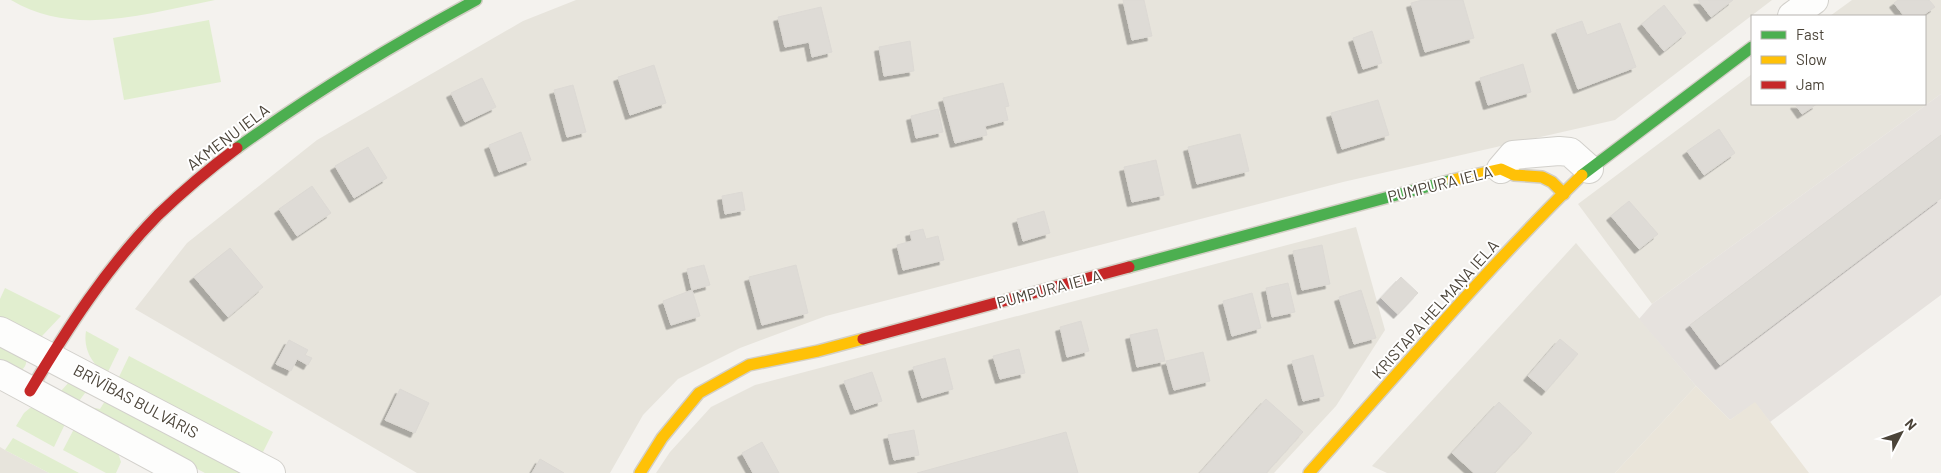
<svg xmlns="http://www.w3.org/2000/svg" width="1941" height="473" viewBox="0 0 1941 473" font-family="Barlow,sans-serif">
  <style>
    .residential { fill: #e7e4dc }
    .industrial { fill: #e6e2de }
    .education { fill: #eae5da }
    .green { fill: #e1eecf }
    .building { fill: #dedbd6; stroke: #dcd9d4; filter: url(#shadow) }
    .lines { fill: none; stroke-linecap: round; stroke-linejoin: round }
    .street-casing { stroke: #d2d0cb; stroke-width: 30 }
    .fast-casing { stroke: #d3cfc5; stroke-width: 14 }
    .slow-casing { stroke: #d3cfc5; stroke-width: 14 }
    .jam-casing { stroke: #d3cfc5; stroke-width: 14 }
    .street { stroke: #fdfdfc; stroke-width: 28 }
    .fast { stroke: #4caf50; stroke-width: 11 }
    .slow { stroke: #ffc107; stroke-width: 11 }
    .jam { stroke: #c62828; stroke-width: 11 }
    .labels { text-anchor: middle; stroke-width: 4; stroke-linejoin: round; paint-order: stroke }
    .street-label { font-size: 16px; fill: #4b4439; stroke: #fff }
  </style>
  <defs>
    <filter id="shadow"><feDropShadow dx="-4.5" dy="4.5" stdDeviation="0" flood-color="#0004"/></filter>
  </defs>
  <rect width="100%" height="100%" fill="#f4f2ee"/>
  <!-- residential -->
  <g class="residential">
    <path d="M576 0H1772L1615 120 1343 182 826 316 740 348 678 379 643 415 610 473H417L135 309 187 243 317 140 523 21Z"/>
    <path d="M1852 0H1941V94L1652 304 1578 204 1752 74V104H1925V16H1830Z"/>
    <path d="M1356 227 1385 330 1336 406 1274 473H656L670 452 711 407 755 385Z"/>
    <path d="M1576 243 1696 386 1615 473H1387L1372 466Z"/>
    <path d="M0 447 5 450 49 473H0Z"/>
  </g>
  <!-- industrial -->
  <path class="industrial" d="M1941 94V295L1770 422 1755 403 1730 420 1696 386 1639 319 1652 304Z"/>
  <!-- education -->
  <path class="education" d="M1696 386 1730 420 1755 402 1809 473H1615Z"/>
  <!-- green -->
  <g class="green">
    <path d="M11 0H215C148 13 75 38 11 0Z"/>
    <path d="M209 20 221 82 124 100 113 38Z"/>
    <path d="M5 288 61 316 42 336 34 339 0 322V299Z"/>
    <path d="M86 331 119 349 107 374C92 365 83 349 86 331Z"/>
    <path d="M0 341 26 356C27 363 26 366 21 371L0 363Z"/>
    <path d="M129 356 273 432 261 456 118 379Z"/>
    <path d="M71 380 94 395 85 393 76 405 63 396 61 391Z"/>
    <path d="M105 401 249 473H205L87 411 90 407 100 409Z"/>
    <path d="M30 408H36L65 424 54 447 16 426 24 413Z"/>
    <path d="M75 427 117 450 121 462 116 473H106L63 450Z"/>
    <path d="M13 438 79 473H49L5 450Z"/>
  </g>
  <!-- building -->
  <g class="building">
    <path d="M1123 0H1144L1152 36 1132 40Z"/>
    <path d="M1422 0H1463L1474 38 1425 52 1411 3Z"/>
    <path d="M1698 0H1733L1711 17Z"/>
    <path d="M1898 0H1929L1935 7 1922 16H1904L1894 3Z"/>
    <path d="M1664 5 1686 33 1664 51 1642 24Z"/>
    <path d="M821 7 832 52 812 57 809 42 785 47 778 17Z"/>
    <path d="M1582 21 1587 35 1620 23 1636 67 1578 89 1556 30Z"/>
    <path d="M1372 31 1382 63 1363 69 1353 38Z"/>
    <path d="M910 41 914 71 884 76 879 47Z"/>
    <path d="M1523 64 1531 92 1488 105 1480 78Z"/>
    <path d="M654 65 666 103 630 115 618 77Z"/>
    <path d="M482 78 496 107 465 122 451 93Z"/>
    <path d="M1003 83 1009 106 1005 107 1008 120 985 126 987 135 955 143 943 98Z"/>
    <path d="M573 85 586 132 567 137 554 90Z"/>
    <path d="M1378 100 1389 135 1342 149 1331 113Z"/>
    <path d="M1795 104H1817L1802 114Z"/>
    <path d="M938 109 943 132 916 138 911 116Z"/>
    <path d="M1719 129 1735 153 1704 175 1687 151Z"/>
    <path d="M521 132 531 160 499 172 489 145Z"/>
    <path d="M1240 134 1249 171 1197 184 1188 147Z"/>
    <path d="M1941 135V198L1720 365 1690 325Z"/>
    <path d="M368 147 387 178 354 198 335 166Z"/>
    <path d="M1156 160 1164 195 1132 202 1124 167Z"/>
    <path d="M312 186 331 213 297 236 279 209Z"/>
    <path d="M742 192 745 210 725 214 722 196Z"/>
    <path d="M1629 201 1658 234 1639 249 1611 216Z"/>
    <path d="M1044 211 1050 233 1023 241 1017 219Z"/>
    <path d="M923 229 926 239 938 236 944 260 903 270 897 245 912 241 910 232Z"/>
    <path d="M1322 245 1330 284 1302 290 1293 251Z"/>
    <path d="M230 248 263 287 228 317 194 277Z"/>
    <path d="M704 265 710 285 692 290 687 269Z"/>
    <path d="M796 265 808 313 762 325 749 277Z"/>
    <path d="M1401 277 1418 293 1398 314 1381 298Z"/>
    <path d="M1288 283 1295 312 1272 317 1266 288Z"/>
    <path d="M692 290 700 316 671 325 663 301Z"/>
    <path d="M1361 290 1376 338 1354 344 1339 297Z"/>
    <path d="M1252 293 1261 328 1232 336 1223 301Z"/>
    <path d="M1081 321 1089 351 1067 357 1060 327Z"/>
    <path d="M1157 329 1165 361 1137 367 1130 335Z"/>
    <path d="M1560 339 1578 354 1546 391 1528 376Z"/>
    <path d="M289 340 308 350 305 355 312 358 308 365 297 359 291 371 276 364Z"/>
    <path d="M1019 349 1025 373 1000 379 993 356Z"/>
    <path d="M1203 352 1210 381 1174 390 1166 361Z"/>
    <path d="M1313 355 1324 396 1303 401 1292 361Z"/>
    <path d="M945 358 953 389 922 398 913 367Z"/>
    <path d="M872 372 882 401 855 410 844 381Z"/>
    <path d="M400 389 429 403 415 433 385 420Z"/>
    <path d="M1266 399 1303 432 1266 473H1200Z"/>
    <path d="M1499 402 1532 433 1494 473H1474L1452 453Z"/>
    <path d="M914 430 919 455 894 460 888 435Z"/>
    <path d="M1066 432 1078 473H917Z"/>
    <path d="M762 442 779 473H753L742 453Z"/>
    <path d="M540 459 564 473H532Z"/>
  </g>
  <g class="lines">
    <!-- street casing -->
    <g class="street-casing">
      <g id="street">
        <path d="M1792 16 1814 0"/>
        <path d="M1501 169 1513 155 1559 151 1570 152 1589 169"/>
        <path d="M0 331 271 473"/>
        <path d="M0 374 183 473"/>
      </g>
    </g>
    <!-- fast casing -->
    <g class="fast-casing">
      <g id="fast">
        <path d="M237 148C312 94 394 44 476 0"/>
        <path d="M1582 175 1752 47"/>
        <path d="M1129 267 1452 180"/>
      </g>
    </g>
    <!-- slow casing -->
    <g class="slow-casing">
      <g id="slow">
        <path d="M1452 180 1501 169 1514 175 1542 177 1552 182 1564 194"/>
        <path d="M640 473 662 438 699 393 749 365 818 351 863 339"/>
        <path d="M1309 473C1399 373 1486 269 1582 175"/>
      </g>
    </g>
    <!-- jam casing -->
    <g class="jam-casing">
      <g id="jam">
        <path d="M863 339 1129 267"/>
        <path d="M30 391C67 329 107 267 158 215 183 191 209 169 237 148"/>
      </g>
    </g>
    <!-- street -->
    <use href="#street" class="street"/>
    <!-- fast -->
    <use href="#fast" class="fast"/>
    <!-- slow -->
    <use href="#slow" class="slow"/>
    <!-- jam -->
    <use href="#jam" class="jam"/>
  </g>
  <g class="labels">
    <!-- street labels -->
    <g class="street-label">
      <text transform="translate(228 137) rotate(-37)" y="6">AKMEŅU IELA</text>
      <text transform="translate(1440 184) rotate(-14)" y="6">PUMPURA IELA</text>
      <text transform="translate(1049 289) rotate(-15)" y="6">PUMPURA IELA</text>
      <text transform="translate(1435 309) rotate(-48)" y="6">KRISTAPA HELMAŅA IELA</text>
      <text transform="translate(136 401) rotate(28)" y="6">BRĪVĪBAS BULVĀRIS</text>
    </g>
  </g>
  <!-- legend -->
  <rect x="1751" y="15" width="175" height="90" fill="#ffffff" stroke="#b7b4b0"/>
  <rect x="1761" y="31" width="25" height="8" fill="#4caf50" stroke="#b7b4b0"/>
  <text x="1796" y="40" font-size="15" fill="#4b4439">Fast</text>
  <rect x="1761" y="56" width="25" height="8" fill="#ffc107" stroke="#b7b4b0"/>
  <text x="1796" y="65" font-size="15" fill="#4b4439">Slow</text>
  <rect x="1761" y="81" width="25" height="8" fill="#c62828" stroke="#b7b4b0"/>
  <text x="1796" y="90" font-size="15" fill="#4b4439">Jam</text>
  <!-- north arrow -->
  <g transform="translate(1901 433) rotate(49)" stroke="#ffffff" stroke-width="4" paint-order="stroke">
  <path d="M0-4L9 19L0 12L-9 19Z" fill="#4b4439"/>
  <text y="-8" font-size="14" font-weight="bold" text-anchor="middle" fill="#4b4439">N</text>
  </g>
</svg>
